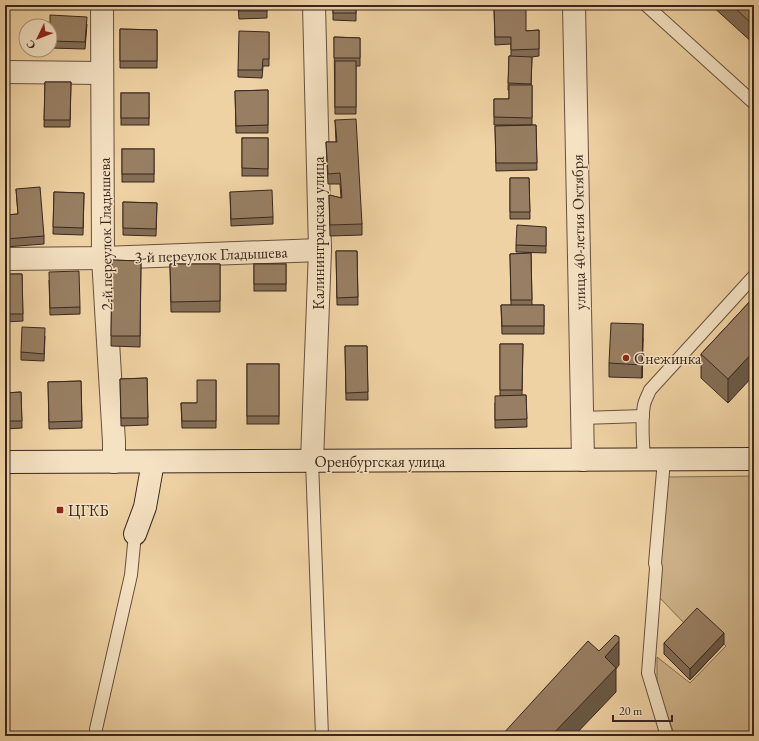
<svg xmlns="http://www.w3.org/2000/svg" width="759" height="741" viewBox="0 0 759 741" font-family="'EB Garamond',serif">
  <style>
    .green { fill: #d0b58c; stroke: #846e55 }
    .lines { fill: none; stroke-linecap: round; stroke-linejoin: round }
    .lane-casing { stroke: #66513f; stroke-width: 14 }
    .street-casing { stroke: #66513f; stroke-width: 24 }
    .secondary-casing { stroke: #39261e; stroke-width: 24 }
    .lane { stroke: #f5e2c3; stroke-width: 12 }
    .street { stroke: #f5e2c3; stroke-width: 22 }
    .secondary { stroke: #f5e2c3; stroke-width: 22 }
    .wall { fill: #836d55; stroke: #39261e }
    .shaded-wall { fill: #6a5945; stroke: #39261e }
    .building { fill: #987f63; stroke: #39261e }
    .poi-dot { fill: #8f2418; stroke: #f5e2c3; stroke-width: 1.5 }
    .labels { text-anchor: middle; stroke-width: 3; stroke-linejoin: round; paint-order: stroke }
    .street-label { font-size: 16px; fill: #39261e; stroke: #f5e2c3 }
    .poi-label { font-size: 16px; fill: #39261e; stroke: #f5e2c3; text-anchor: start }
  </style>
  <rect width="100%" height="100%" fill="#efd2a3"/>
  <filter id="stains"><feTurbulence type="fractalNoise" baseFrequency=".005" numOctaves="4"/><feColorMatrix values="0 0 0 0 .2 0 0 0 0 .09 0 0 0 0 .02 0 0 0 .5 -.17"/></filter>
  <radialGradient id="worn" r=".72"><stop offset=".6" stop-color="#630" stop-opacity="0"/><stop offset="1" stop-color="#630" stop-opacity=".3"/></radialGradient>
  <!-- green -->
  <path class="green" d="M754 476V736H675L657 688V657L690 683 726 646 695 616 685 624 658 596 668 477Z"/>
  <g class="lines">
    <!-- lane casing -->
    <g class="lane-casing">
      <g id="lane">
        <path d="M646 5 754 103"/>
        <path d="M582 418 643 416"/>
        <path d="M644 460C643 443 641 421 644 405 645 400 648 395 650 390L754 276"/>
        <path d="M664 460 655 563 656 568 648 673 667 736"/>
        <path d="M312 461 322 736"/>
        <path d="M96 736V729L131 575 135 534"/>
      </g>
    </g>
    <!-- street casing -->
    <g class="street-casing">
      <g id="street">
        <path d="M102 5 103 258 114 442V462"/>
        <path d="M574 5 583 460"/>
        <path d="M5 72 102 73"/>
        <path d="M5 259 103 258 320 250"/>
        <path d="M312 461 320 250 314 5"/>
      </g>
    </g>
    <!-- secondary casing -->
    <g class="secondary-casing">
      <g id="secondary">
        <path d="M5 462 754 459"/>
        <path d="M135 534 145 507 153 462"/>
      </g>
    </g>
    <!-- lane -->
    <use href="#lane" class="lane"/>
    <!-- street -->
    <use href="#street" class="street"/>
    <!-- secondary -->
    <use href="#secondary" class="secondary"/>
  </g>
  <!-- wall -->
  <g class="wall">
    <rect x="123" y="5" width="24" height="3"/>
    <path d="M238 5H267V18L239 19Z"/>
    <path d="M333 5H356V21L333 20Z"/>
    <path d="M711 5H754V44Z"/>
    <path d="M494 8 526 31 539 30V56L532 57 531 85H532V125H494V99H509V90H508L509 56H511V44L495 45Z"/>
    <path d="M87 24 85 49 50 48V26Z"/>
    <path d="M120 29 157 30V68H120Z"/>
    <path d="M269 32V66H263L262 78 238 77V70Z"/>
    <path d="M334 37 360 38V66H356V114H335Z"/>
    <path d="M45 82H71L70 127H44Z"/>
    <path d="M268 90V133H236L235 91Z"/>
    <rect x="121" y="93" width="28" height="32"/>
    <path d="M335 120 362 224V235L330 236 329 195 341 198 340 184H328L326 142H336Z"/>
    <path d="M536 125 537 170 496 171 495 126Z"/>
    <rect x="242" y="138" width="26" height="38"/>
    <rect x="122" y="149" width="32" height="33"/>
    <path d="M510 178H529L530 219H510Z"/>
    <path d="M16 189 44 236V244L5 247V215L18 214Z"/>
    <path d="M54 192 84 193 83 235 53 234Z"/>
    <path d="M230 192 273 217V224L231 226Z"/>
    <path d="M123 202 157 203 156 236 123 235Z"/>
    <path d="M546 227V253L516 252V245Z"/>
    <path d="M336 251H357L358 305H337Z"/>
    <path d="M531 253 532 305H544V334H502L501 305H511L510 254Z"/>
    <path d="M112 260 141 261 140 347 111 346Z"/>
    <path d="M170 264H220V312H171Z"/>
    <rect x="254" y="264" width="32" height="27"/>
    <path d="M5 274H22L23 321 5 322Z"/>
    <path d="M49 280 80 307V314L50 315Z"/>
    <path d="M754 297 728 403 701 378V354Z"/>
    <path d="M45 336 44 361 21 360V352Z"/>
    <path d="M643 338 642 378 609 377V363Z"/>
    <path d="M500 344H523L522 395H526L527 427 495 428V403L500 396Z"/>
    <path d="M345 346H367L368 400H346Z"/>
    <rect x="247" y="364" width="32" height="60"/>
    <path d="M147 378 148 425 121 426 120 379Z"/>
    <path d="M216 380V428H182L181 403H197Z"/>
    <path d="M81 381 82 428 49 429 48 382Z"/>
    <path d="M21 392 22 428 5 429V393Z"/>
    <path d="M664 643 724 644 690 680 664 654Z"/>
  </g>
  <!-- shaded-wall -->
  <g class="shaded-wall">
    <path d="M643 324V338L642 378V365Z"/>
    <path d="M754 351V375L728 403V379Z"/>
    <path d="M724 633V644L690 680V669Z"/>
    <path d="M619 641V665L616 669V692L574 736H551L605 657Z"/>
  </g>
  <!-- building -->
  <g class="building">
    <rect x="239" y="5" width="28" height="6"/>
    <rect x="333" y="5" width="23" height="8"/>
    <path d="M732 5H754V26Z"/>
    <path d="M494 8H526V31L539 30V49L511 50V37H495Z"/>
    <path d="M50 15 87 17 85 42 50 41Z"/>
    <path d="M120 29 157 30V61H120Z"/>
    <path d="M239 31 269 32V59H263L262 70H238Z"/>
    <path d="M334 37 360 38V58H334Z"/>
    <path d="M509 56 532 57 531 84 508 83Z"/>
    <rect x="335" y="61" width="21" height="46"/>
    <path d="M45 82H71L70 120H44Z"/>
    <path d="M509 85H532V118L494 117V99H509Z"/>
    <path d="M268 90V125L236 126 235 91Z"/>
    <rect x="121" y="93" width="28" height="25"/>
    <path d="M356 119 362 224 330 225 329 195 342 198 340 173 328 174 326 142H337L335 120Z"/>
    <path d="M536 125 537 163H496L495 126Z"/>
    <path d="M242 138H268V169L242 168Z"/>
    <rect x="122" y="149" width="32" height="25"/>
    <path d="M510 178H529L530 212H510Z"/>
    <path d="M40 187 44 236 5 239V215L18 214 16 189Z"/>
    <path d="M272 190 273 217 231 219 230 192Z"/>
    <path d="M54 192 84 193 83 228 53 227Z"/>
    <path d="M123 202 157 203 156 229 123 228Z"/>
    <path d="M517 225 546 227V246L516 245Z"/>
    <path d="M336 251H357L358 297 337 298Z"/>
    <path d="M531 253 532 300H511L510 254Z"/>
    <path d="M112 260 141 261 140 336H111Z"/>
    <path d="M170 264H220V301L171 302Z"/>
    <rect x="254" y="264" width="32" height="20"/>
    <path d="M79 271 80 307 50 308 49 272Z"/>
    <path d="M5 274H22L23 314H5Z"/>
    <path d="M754 297V351L728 379 701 354Z"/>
    <path d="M501 305H544V326H502Z"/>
    <path d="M611 323 643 324 642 365 609 363Z"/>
    <path d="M22 327 45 328 44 354 21 352Z"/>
    <path d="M500 344H523L522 390H500Z"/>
    <path d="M345 346H367L368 392 346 393Z"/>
    <rect x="247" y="364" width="32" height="52"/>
    <path d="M147 378 148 418H121L120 379Z"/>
    <path d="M197 380H216V421H182L181 403H197Z"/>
    <path d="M81 381 82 421 49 422 48 382Z"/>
    <path d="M21 392 22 421H5V393Z"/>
    <path d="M526 395 527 419 495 420V396Z"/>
    <path d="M697 608 724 633 690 669 664 643Z"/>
    <path d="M615 635 619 637V641L605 657 616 668 551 736H501L588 641 599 651Z"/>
  </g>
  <!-- markers -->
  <g class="poi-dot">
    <circle cx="626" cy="358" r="4"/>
    <rect x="56" y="506" width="8" height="8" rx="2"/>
  </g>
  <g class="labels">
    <!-- street labels -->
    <g class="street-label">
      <text transform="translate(578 232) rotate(-91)" y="6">улица 40-летия Октября</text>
      <text transform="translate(318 233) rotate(-90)" y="6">Калининградская улица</text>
      <text transform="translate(105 234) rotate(-91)" y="6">2-й переулок Гладышева</text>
      <text transform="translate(211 254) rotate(-2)" y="6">3-й переулок Гладышева</text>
      <text x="380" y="467">Оренбургская улица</text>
    </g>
    <!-- poi labels -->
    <g class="poi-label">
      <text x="634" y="364">Снежинка</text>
      <text x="68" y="516">ЦГКБ</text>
    </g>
  </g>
  <!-- margin -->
  <rect width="759" height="741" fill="none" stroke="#efd2a3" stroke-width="20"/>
  <rect x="6" y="6" width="747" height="729" fill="none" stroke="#39261e" stroke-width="2"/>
  <rect x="10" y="10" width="739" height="721" fill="none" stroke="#39261e"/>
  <!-- north arrow -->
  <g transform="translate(38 38) rotate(227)"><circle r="19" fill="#f5e2c3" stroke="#aa9781"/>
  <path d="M0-3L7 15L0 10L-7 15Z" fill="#8f2418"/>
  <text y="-6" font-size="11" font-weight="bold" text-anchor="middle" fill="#39261e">С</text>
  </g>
  <!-- scale -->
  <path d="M613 715v6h59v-6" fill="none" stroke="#39261e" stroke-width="2"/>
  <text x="619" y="715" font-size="12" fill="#39261e" stroke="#f5e2c3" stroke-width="3" paint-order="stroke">20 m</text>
  <rect width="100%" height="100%" filter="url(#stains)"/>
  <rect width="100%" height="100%" fill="url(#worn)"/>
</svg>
